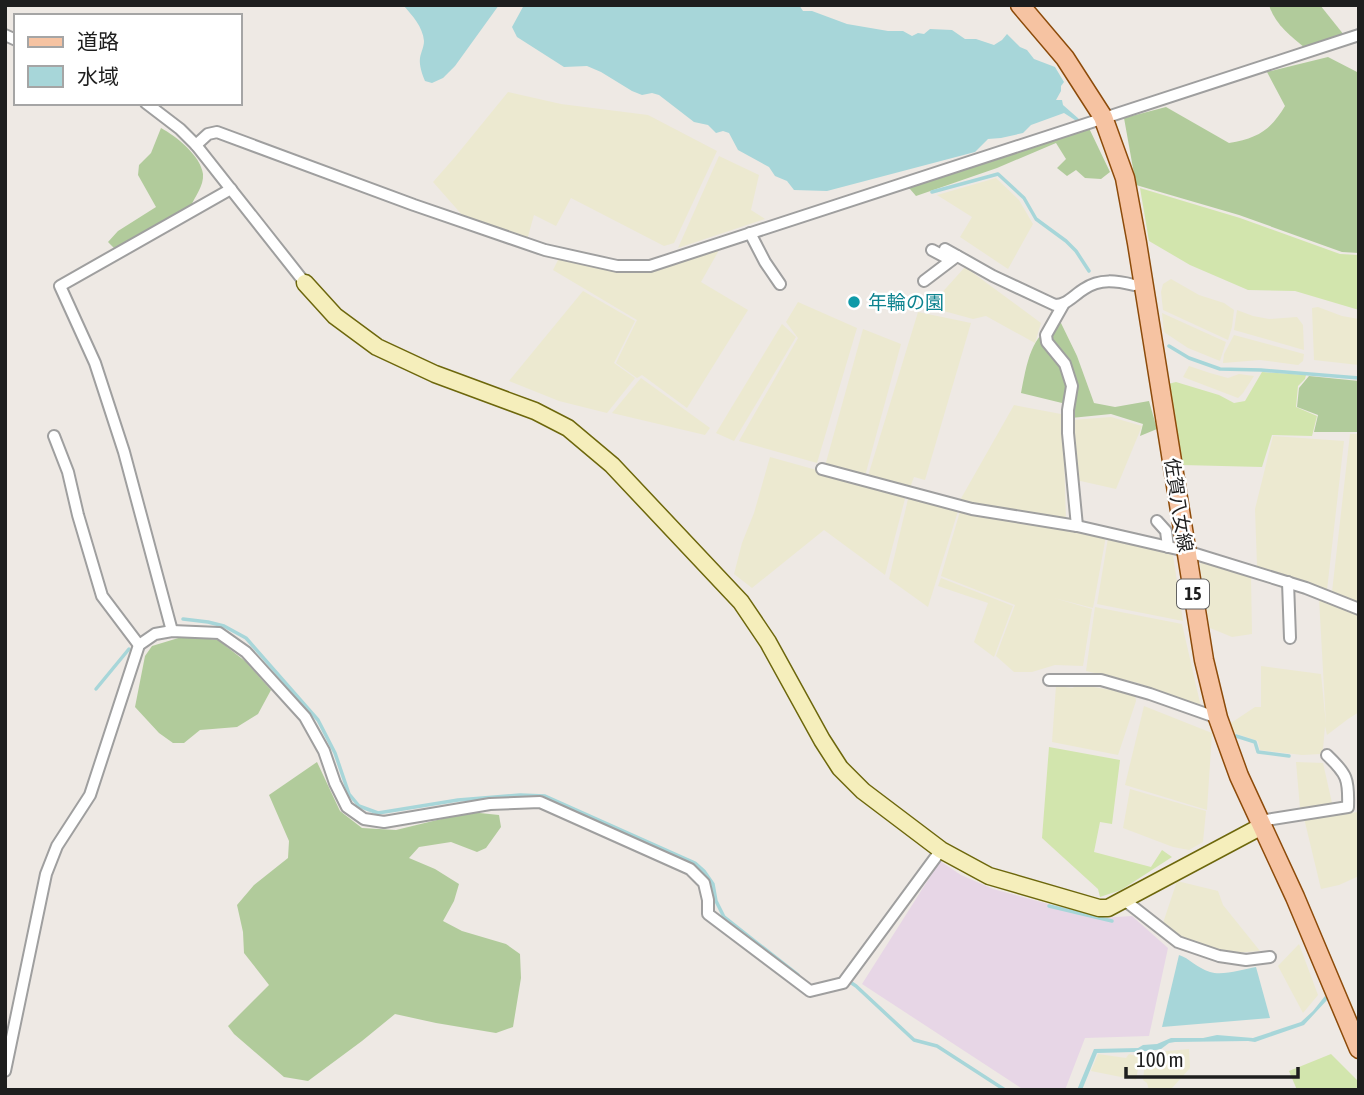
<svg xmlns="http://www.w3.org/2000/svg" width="1364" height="1095" viewBox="0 0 1364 1095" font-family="'Asap Condensed','Noto Sans JP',sans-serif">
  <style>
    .industrial { fill: #e7d6e6 }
    .farmland { fill: #ece9d0 }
    .grass { fill: #d2e5ad }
    .forest { fill: #b1cb9b }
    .water { fill: #a7d6d9 }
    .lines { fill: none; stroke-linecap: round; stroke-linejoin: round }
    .stream { stroke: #a7d6d9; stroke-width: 3.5 }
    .street-casing { stroke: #9f9f9f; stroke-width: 14 }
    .secondary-casing { stroke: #6d670c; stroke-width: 19 }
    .primary-casing { stroke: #8d4b0a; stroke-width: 21 }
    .street { stroke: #fff; stroke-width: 10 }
    .secondary { stroke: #f5eebb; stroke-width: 16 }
    .primary { stroke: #f6c3a2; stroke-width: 18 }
    .culture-dot { fill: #0f9aa8; stroke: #fff; stroke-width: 2.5 }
    .labels { text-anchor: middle; stroke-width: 5; stroke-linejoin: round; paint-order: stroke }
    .shield { fill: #fff; stroke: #626262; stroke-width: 2 }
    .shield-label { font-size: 18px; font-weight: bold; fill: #1e1e1e }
    .culture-label { font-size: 19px; fill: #0d838f; stroke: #fff; text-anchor: start }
    .street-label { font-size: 19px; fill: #1e1e1e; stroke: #fff }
  </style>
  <rect width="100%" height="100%" fill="#eee9e4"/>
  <!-- industrial -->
  <path class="industrial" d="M940 861 961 875 993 889 1100 918 1132 916 1168 948 1149 1036 1085 1038 1065 1090H1024L862 984Z"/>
  <!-- farmland -->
  <g class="farmland">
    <path d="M508 92 561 104 648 115 717 151 674 243 664 246 571 198 556 226 534 215 527 240 463 216 433 182 455 157Z"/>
    <path d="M719 156 759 175 751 210 765 219 678 248Z"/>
    <path d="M996 178 1019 200 1033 224 1008 269 960 237 972 217 937 195Z"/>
    <path d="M723 243 701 282 748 310 687 408 642 375 637 378 616 363 637 320 553 270 559 258 633 268H663Z"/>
    <path d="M965 267 1041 323 1035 343 986 316 973 319 929 307Z"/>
    <path d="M1171 279 1199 295 1224 303 1234 310 1232 327 1228 340 1163 310 1161 292 1163 284Z"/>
    <path d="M583 291 635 321 614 363 635 378 607 413 559 401 509 381Z"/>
    <path d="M798 302 857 328 817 463 739 441 798 338 786 322Z"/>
    <path d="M1318 307 1342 316 1359 319V365L1314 360 1312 308Z"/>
    <path d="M1237 310 1253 316 1269 319 1297 317 1303 325 1304 350 1234 330Z"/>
    <path d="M918 312 971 323 925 480 914 477 909 490 868 476Z"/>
    <path d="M1162 313 1226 342 1220 361 1188 348 1164 332Z"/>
    <path d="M782 324 796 337 734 441 716 433Z"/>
    <path d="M863 329 901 344 865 476 825 466Z"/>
    <path d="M1234 335 1304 354 1303 361 1298 365 1260 360 1223 363 1224 354Z"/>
    <path d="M1189 366 1210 373 1228 378 1239 374 1254 376 1243 393 1238 398 1183 377Z"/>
    <path d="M641 378 710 428 705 435 612 413Z"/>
    <path d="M1014 405 1061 414 1064 455 1066 521 959 502Z"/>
    <path d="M1111 417 1142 426 1116 489 1076 480 1072 420Z"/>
    <path d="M1350 434H1359V603L1332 592Z"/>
    <path d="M1273 436 1344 441 1327 590 1308 582 1257 566 1255 509Z"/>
    <path d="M770 457 906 495 885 575 824 530 752 588 734 574 742 543 754 513Z"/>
    <path d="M909 495 959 508 928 607 889 579Z"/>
    <path d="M961 508 1106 536 1093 608 1054 598 1092 609 1083 666 1055 665 1032 672H1014L996 656 1015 605 941 576Z"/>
    <path d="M1108 538 1173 555 1183 621 1097 604Z"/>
    <path d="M1201 561 1251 576 1252 634 1232 637 1210 628 1200 566Z"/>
    <path d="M941 578 1013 606 994 657 974 642 988 603 938 586Z"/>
    <path d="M1319 598 1359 613V712L1348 719 1327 735 1325 726 1323 749 1321 754 1302 755 1260 750 1258 741 1231 732 1228 725 1255 707H1261V666L1321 674 1326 725Z"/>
    <path d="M1095 607 1182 624 1201 707 1138 683 1086 671Z"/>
    <path d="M1076 684 1135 694 1136 701 1118 755 1052 742 1056 686 1073 688Z"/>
    <path d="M1144 706 1212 733 1207 810 1125 785Z"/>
    <path d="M1296 762 1323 763 1332 803 1300 808Z"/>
    <path d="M1130 789 1206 811 1203 842 1189 850 1173 847 1123 828Z"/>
    <path d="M1359 812V876L1339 885 1321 889 1304 818Z"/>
    <path d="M1177 881 1218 891 1223 905 1260 951 1233 953 1184 940 1162 926Z"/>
    <path d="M1299 944 1318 995 1303 1013 1278 966Z"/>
    <path d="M1189 1049 1190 1068 1172 1088 1149 1090 1147 1083 1143 1080 1146 1053Z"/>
    <path d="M1098 1054 1126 1058 1129 1054 1140 1057 1136 1080 1091 1071Z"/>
  </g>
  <!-- grass -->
  <g class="grass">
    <path d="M1140 188 1240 218 1340 254 1359 255V310L1295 291 1248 290 1190 265 1149 241Z"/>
    <path d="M1262 372 1306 375 1305 379 1298 386 1296 407 1317 416 1312 436 1272 435 1262 467 1182 465 1168 384 1176 382 1219 395 1234 403 1245 401Z"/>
    <path d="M1049 747 1120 760 1112 824 1100 822 1094 852 1151 867 1162 850 1172 857 1121 890 1100 897 1098 889 1042 838Z"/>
    <path d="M1331 1054 1359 1082V1090H1297L1289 1071Z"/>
  </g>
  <!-- forest -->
  <g class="forest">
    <path d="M1269 5H1320L1344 35 1305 48C1291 37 1274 23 1269 5Z"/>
    <path d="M1328 57 1359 73V253L1342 252 1239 215 1136 185 1124 118 1166 107 1229 143C1257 138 1270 131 1285 106L1267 72Z"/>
    <path d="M1088 126 1110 172 1101 179 1085 178 1076 170 1067 176 1057 168 1066 159 1056 143 997 168 916 196 910 189 902 188Z"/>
    <path d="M161 128C176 136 201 156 203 174 204 186 195 196 191 206L126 245 114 248 108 242 118 231 156 207 138 175 139 165 151 153Z"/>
    <path d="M1060 321 1077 356 1094 403 1115 407 1149 401 1157 429 1140 436 1143 424 1111 414 1071 418 1062 403 1021 393C1027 364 1030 334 1060 321Z"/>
    <path d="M1309 376 1359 381V432H1314L1318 415 1297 407 1299 388Z"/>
    <path d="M185 636 218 640 245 661 271 690 258 714 237 727 200 730 184 743H173L159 733 135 707 145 656 152 646Z"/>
    <path d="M317 762 340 811 362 828 396 830 470 812 499 815 501 827 486 848 477 852 451 842 419 847 409 858 435 869 459 884 454 901 443 921 462 931 506 944 520 954 521 978 513 1027 496 1033 436 1023 395 1014 362 1041 308 1081 284 1077 234 1034 228 1026 269 985 244 953 243 932 237 905 254 885 288 858 289 841 269 795Z"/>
  </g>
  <!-- water -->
  <g class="water">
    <path d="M403 5H499L455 66 443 78 432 83 425 81C422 74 419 65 420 58 421 52 424 47 424 41 423 27 412 15 403 5Z"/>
    <path d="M524 5H799L803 11H812L847 24 888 31H903L912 36 918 33 924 34 930 29 952 30 965 39H976L994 45 1002 40 1007 34 1020 47 1027 50 1034 59 1055 67 1064 82 1061 86V91L1056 100H1062L1063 105 1079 119 1078 122 1064 113 1031 125 1023 133 1001 138 988 139 975 152 827 191 794 190 787 181 775 176 769 167 738 150 729 133 723 131 716 133 708 125 694 122 659 95 652 93 642 95 632 91 601 72 587 66 564 67 517 37 512 27Z"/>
    <path d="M1179 955C1189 958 1197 968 1210 972 1223 976 1243 969 1256 967L1270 1018 1162 1027Z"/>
    <path d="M1325 996 1328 999 1304 1025 1255 1042 1248 1041 1175 1042 1169 1043 1161 1049 1156 1050 1134 1052 1097 1053 1082 1090H1077L1094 1049 1138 1048 1143 1045 1157 1044 1171 1038H1203L1217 1035 1253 1038 1301 1022 1313 1011Z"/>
  </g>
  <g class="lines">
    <!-- stream -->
    <g class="stream">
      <path d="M1359 53V54"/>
      <path d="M932 192 998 174 1024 198 1036 219 1066 241 1076 251 1089 271"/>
      <path d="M1169 346 1189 358 1220 369 1261 370 1359 378"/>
      <path d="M183 619 208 622 224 626 246 638 318 720 335 753 349 794 359 806 378 813 458 800 520 795 545 796 695 863 704 871 713 884 716 901 724 917 798 975"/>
      <path d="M96 689 129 649"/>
      <path d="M1236 736 1255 742 1258 752 1289 756"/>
      <path d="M1049 906 1112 921"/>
      <path d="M847 980 856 986 914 1040 937 1046 1005 1090"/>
    </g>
    <!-- street casing -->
    <g class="street-casing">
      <g id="street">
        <path d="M5 35 16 40"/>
        <path d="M146 103 180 129 196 145 305 283"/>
        <path d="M196 145 208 134 217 132 414 205 545 250 617 266H650L1359 35"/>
        <path d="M750 233 765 262 780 284"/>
        <path d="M945 249 993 276 1055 305C1067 305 1074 295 1084 289 1100 278 1117 281 1134 285"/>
        <path d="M932 250 951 260"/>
        <path d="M924 281 957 256"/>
        <path d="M1063 305 1046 335 1047 342 1065 364 1072 386 1068 410V433L1077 526"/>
        <path d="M54 436 68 472 78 515 102 596 139 645"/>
        <path d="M822 469 972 509 1077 526 1186 551 1306 588 1359 609"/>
        <path d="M1157 521 1166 531 1168 547"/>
        <path d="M1288 582 1290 638"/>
        <path d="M172 631 124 452 95 363 60 286 231 189"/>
        <path d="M1049 680H1101L1150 694 1218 718"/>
        <path d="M1260 821 1348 807C1349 779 1347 774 1327 755"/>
        <path d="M1123 899 1178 942 1219 956 1246 960 1270 957"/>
        <path d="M5 1071 46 874 57 846 90 795 139 645 155 634 172 631 219 633 246 652 305 717 324 751 335 783 347 807 364 819 384 822 490 804 540 802 690 869 704 883 708 900V914L810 991 843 983 941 850"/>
      </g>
    </g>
    <!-- secondary casing -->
    <g class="secondary-casing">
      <path id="secondary" d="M305 283 335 316 377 347 435 374 535 411 568 428 612 465 741 602 768 642 822 740 840 768 863 791 941 850 989 876 1099 908H1108L1262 826"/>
    </g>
    <!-- primary casing -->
    <g class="primary-casing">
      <path id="primary" d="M1020 5 1065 58 1103 117 1125 178 1137 243 1204 660 1218 718 1239 776 1295 897 1359 1049"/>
    </g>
    <!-- street -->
    <use href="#street" class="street"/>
    <!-- secondary -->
    <use href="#secondary" class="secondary"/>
    <!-- primary -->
    <use href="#primary" class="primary"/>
  </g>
  <!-- markers -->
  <circle class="culture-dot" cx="854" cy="302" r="7"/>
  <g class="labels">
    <!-- shield labels -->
    <rect class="shield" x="1177" y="579.5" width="32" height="29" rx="5"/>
    <g class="shield-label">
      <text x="1193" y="600">15</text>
    </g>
    <!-- culture labels -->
    <g class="culture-label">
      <text x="868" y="309">年輪の園</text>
    </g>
    <!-- street labels -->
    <g class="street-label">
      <text transform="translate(1179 505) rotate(81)" y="7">佐賀八女線</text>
    </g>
  </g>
  <!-- border -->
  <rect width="1364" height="1095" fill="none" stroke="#1e1e1e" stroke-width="14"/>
  <!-- legend -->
  <rect x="14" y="14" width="228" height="91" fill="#ffffff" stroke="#a5a5a5" stroke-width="2"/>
  <rect x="28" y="37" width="35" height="10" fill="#f6c3a2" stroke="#a5a5a5" stroke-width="2"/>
  <text x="77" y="49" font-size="21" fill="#1e1e1e">道路</text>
  <rect x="28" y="66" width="35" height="21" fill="#a7d6d9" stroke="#a5a5a5" stroke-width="2"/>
  <text x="77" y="84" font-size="21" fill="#1e1e1e">水域</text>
  <!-- scale -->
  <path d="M1126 1067v10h172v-10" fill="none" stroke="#1e1e1e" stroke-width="3.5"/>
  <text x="1136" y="1067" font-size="21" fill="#1e1e1e" stroke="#ffffff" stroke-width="5" paint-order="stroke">100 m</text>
</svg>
